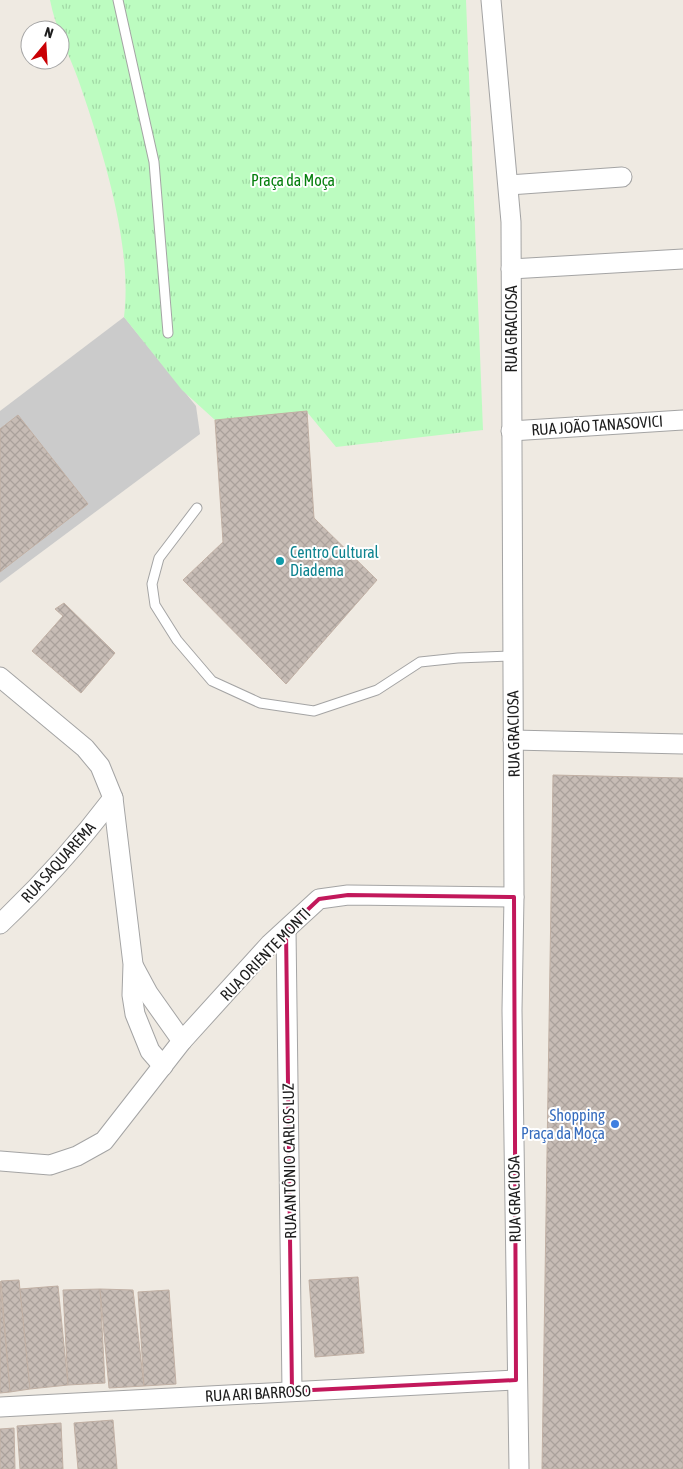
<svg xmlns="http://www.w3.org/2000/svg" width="683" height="1469" viewBox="0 0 683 1469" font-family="'Asap Condensed',sans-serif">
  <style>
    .religious { fill: #cbcbcb }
    .park { fill: url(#park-tufts) }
    .building { fill: url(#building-cross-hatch); stroke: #c1b0a4 }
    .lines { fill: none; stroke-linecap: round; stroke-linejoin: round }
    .lane-casing { stroke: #a4a4a4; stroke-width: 11 }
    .street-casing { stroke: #a4a4a4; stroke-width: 21 }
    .lane { stroke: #fff; stroke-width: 9 }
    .street { stroke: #fff; stroke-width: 19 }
    .marked { fill: none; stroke: #c2185b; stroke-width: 4; stroke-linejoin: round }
    .culture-dot { fill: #0f9aa8; stroke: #fff; stroke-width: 2 }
    .shop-dot { fill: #3f7fe0; stroke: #fff; stroke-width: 2 }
    .labels { text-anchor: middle; stroke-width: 4; stroke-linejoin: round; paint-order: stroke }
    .park-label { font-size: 16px; fill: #06800e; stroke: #fff }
    .street-label { font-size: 16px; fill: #1d1d1d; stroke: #fff }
    .culture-label { font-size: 16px; fill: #0d838f; stroke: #fff; text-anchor: start }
    .shop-label { font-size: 16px; fill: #366cbe; stroke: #fff; text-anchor: end }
  </style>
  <defs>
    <pattern id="park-tufts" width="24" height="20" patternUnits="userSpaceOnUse" patternTransform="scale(1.25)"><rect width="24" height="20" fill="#bcfcc0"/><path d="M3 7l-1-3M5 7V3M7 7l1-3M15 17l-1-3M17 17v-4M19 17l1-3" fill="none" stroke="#a1d8a5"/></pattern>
    <pattern id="building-cross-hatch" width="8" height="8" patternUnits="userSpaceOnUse" patternTransform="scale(1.25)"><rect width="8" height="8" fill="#c7bcb5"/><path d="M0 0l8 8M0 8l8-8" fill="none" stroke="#aaa19b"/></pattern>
  </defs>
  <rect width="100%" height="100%" fill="#efeae2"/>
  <!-- religious -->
  <path class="religious" d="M124 317 196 406 200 434 0 583V411Z"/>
  <!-- park -->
  <path class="park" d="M50 0H466L483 430 336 447 307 412 215 420 182 390 124 317C133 245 102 148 78 79 69 54 55 27 50 0Z"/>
  <!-- building -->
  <g class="building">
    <path d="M307 411 314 518 377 580 286 684 183 580 223 542 215 420Z"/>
    <path d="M18 415 88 504 0 572V429Z"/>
    <path d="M64 603 115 653 81 693 32 651 63 616 55 609Z"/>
    <path d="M553 775 683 778V1469H542Z"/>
    <path d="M358 1277 364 1353 315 1357 309 1280Z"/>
    <path d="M19 1280 30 1389 10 1392 1 1281Z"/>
    <path d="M0 1281 10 1392 0 1393Z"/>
    <path d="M58 1286 68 1385 30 1389 20 1289Z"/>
    <path d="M100 1289 105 1383 68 1385 63 1290Z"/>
    <path d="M100 1289 133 1290 144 1386 109 1388Z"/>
    <path d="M169 1290 176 1384 144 1386 138 1292Z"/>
    <path d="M113 1420 117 1469H78L74 1423Z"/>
    <path d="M61 1423 63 1469H20L17 1426Z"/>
    <path d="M14 1428 15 1469H0V1429Z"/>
  </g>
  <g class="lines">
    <!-- lane casing -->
    <g class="lane-casing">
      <g id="lane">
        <path d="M118 0 154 162 168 333"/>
        <path d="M197 508 159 558 152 584 155 605 177 640 212 681 260 703 314 711 377 690 420 662 458 658 512 656"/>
      </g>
    </g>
    <!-- street casing -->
    <g class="street-casing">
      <g id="street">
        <path d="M491 0 511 222 514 897 512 1010 519 1469"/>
        <path d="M509 185 622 177"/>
        <path d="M511 269 683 259"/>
        <path d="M511 431 683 420"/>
        <path d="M0 677 85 748 100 766 113 798 133 964 132 995 135 1014 150 1051 163 1066"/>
        <path d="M513 740 683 744"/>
        <path d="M0 924C41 885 79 843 113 798"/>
        <path d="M286 930 292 1391"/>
        <path d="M134 967 148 993 182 1041"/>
        <path d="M0 1161 50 1165 77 1156 104 1141 182 1041 270 944 319 899 348 895 514 897"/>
        <path d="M0 1407 516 1380"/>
      </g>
    </g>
    <!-- lane -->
    <use href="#lane" class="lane"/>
    <!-- street -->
    <use href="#street" class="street"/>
  </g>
  <!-- marked area -->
  <path class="marked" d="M348 895 514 897 516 1380 292 1391 286 930 319 899Z"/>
  <!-- markers -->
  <circle class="culture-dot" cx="280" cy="561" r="5"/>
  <circle class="shop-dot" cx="615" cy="1124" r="5"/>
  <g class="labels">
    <!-- park labels -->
    <g class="park-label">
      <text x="293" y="186">Praça da Moça</text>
    </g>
    <!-- street labels -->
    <g class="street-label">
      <text transform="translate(511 329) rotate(-90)" y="6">RUA GRACIOSA</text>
      <text transform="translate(597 425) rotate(-4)" y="6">RUA JOÃO TANASOVICI</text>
      <text transform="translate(513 734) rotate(-91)" y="6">RUA GRACIOSA</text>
      <text transform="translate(58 862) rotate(-48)" y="6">RUA SAQUAREMA</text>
      <text transform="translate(265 954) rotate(-46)" y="6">RUA ORIENTE MONTI</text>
      <text transform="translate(289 1161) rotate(-91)" y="6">RUA ANTÔNIO CARLOS LUZ</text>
      <text transform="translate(514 1199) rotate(-91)" y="6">RUA GRACIOSA</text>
      <text transform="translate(258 1393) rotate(-3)" y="6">RUA ARI BARROSO</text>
    </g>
    <!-- culture labels -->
    <g class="culture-label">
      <text x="290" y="558">Centro Cultural<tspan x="290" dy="18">Diadema</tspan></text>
    </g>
    <!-- shop labels -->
    <g class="shop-label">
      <text x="605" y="1121">Shopping<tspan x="605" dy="18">Praça da Moça</tspan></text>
    </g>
  </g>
  <!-- north arrow -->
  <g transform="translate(45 45) rotate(18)"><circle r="24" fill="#ffffff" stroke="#a5a5a5"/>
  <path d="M0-4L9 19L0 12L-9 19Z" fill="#ca0004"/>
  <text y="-8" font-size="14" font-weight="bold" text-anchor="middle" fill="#1d1d1d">N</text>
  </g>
</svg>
